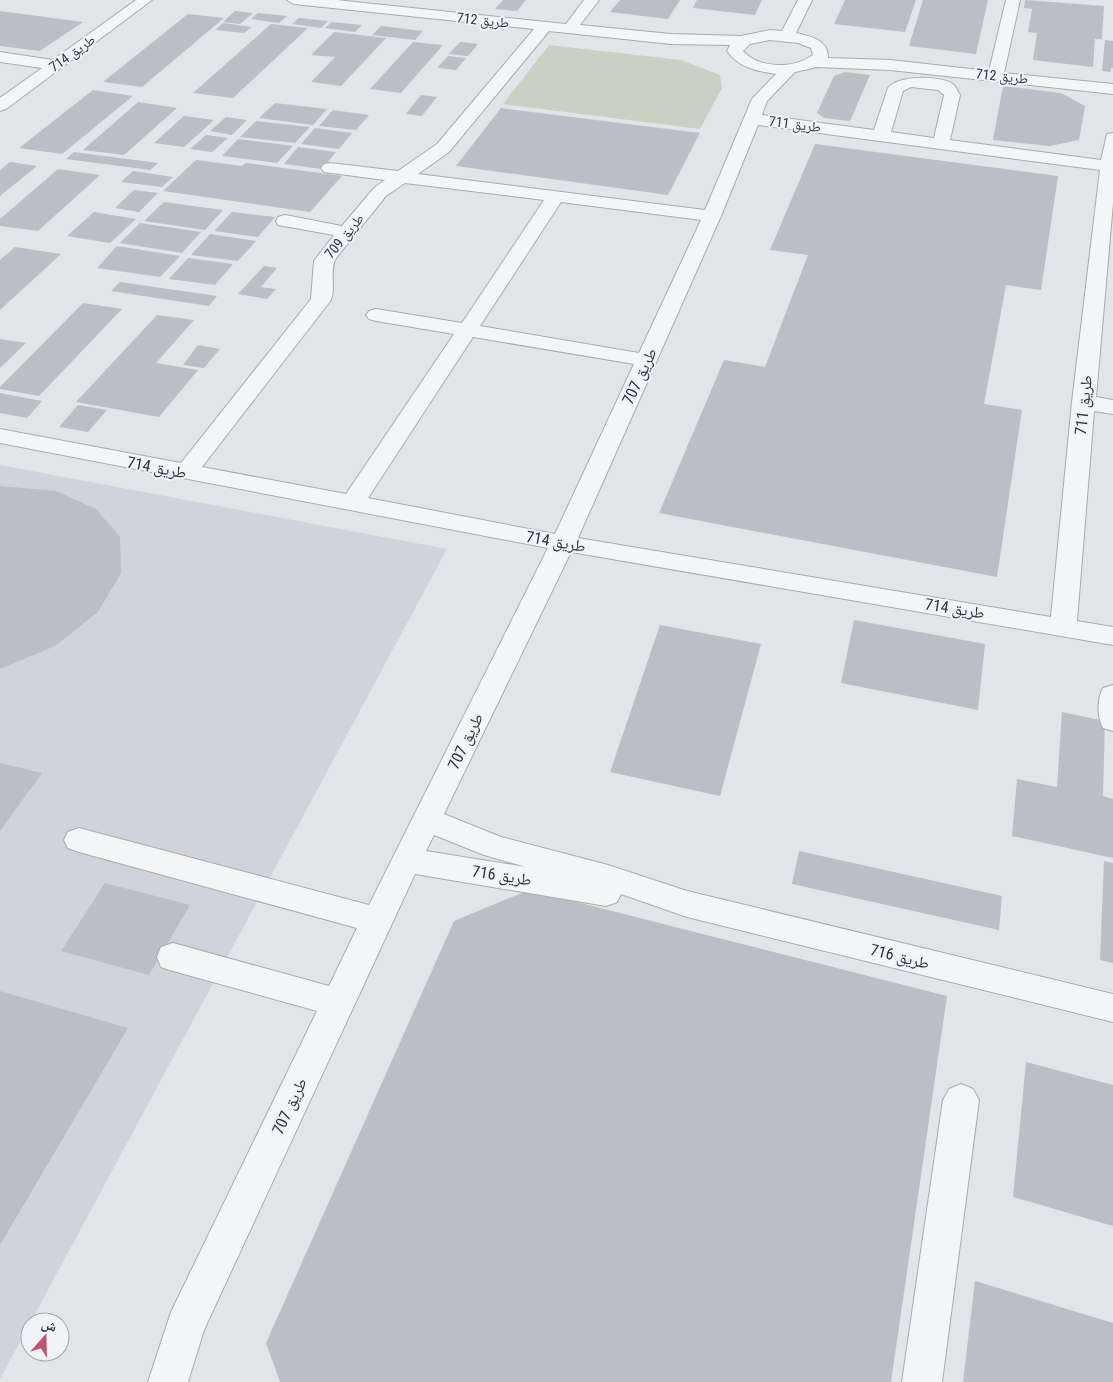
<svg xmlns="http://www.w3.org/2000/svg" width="1113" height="1382" viewBox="0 0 1113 1382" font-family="'Roboto Condensed','Noto Naskh Arabic',sans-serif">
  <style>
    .built { fill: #cfd4da }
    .green { fill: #c8d1c3 }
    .building { fill: #b9bfc4 }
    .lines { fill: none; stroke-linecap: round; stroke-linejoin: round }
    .minor-casing { stroke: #a7acb2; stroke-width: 2 }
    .minor { fill: #f3f5f7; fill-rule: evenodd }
    .labels { text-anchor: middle; stroke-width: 4; stroke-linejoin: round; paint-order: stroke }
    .far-street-label { font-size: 14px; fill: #2b343e; stroke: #f0f3f6 }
    .street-label { font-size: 16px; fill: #2b343e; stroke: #f0f3f6 }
  </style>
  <rect width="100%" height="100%" fill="#e1e5e8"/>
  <!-- built -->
  <path class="built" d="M0 465 447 549 0 1379Z"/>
  <!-- green -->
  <path class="green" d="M549 45 681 60 720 75 722 88 700 129 503 104Z"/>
  <!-- building -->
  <g class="building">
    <path d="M503 0H526L517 11 495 9Z"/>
    <path d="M620 0H680L668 19 610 12Z"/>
    <path d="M697 0H762L755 15 693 8Z"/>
    <path d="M845 0H916L905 32 834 24Z"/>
    <path d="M923 0H988L976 54 909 46Z"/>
    <path d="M1025 0 1104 6 1102 39H1095L1093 67 1033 60 1037 33 1028 32 1032 9 1024 8Z"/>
    <path d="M0 11 83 22 40 51 0 46Z"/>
    <path d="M235 11 253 13 240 24 223 22Z"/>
    <path d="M258 13 287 16 279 23 251 19Z"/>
    <path d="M188 14 224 18 142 87 103 82Z"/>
    <path d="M299 18 328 21 321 28 292 24Z"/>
    <path d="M332 22 362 25 355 32 325 28Z"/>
    <path d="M223 23 252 27 244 33 215 30Z"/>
    <path d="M271 24 308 28 233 98 193 93Z"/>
    <path d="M381 26 423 31 415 40 372 35Z"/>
    <path d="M334 32 386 38 341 86 311 82 335 57 311 55Z"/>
    <path d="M1105 40 1113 41V68H1111L1110 72 1102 71Z"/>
    <path d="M413 42 443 45 401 93 370 89Z"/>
    <path d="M460 42 478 44 468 56 449 54Z"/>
    <path d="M448 56 466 58 456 70 437 68Z"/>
    <path d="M845 72 870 75 850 121 824 118 817 113 834 76Z"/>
    <path d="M1003 86 1061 93 1085 106 1079 140 1050 146 993 140Z"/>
    <path d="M93 90 133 96 62 154 19 148Z"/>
    <path d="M421 95 437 97 422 116 406 114Z"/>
    <path d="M138 102 177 108 124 155 83 150Z"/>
    <path d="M275 103 327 109 313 125 259 118Z"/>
    <path d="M501 108 700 133 668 195 456 166Z"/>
    <path d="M333 110 369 115 356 130 319 126Z"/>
    <path d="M184 116 214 120 184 147 154 143Z"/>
    <path d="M226 117 247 120 232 135 210 131Z"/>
    <path d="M256 121 310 127 295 143 240 137Z"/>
    <path d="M315 128 352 133 339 149 301 144Z"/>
    <path d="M206 135 228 138 212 152 190 149Z"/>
    <path d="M238 139 293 146 277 163 222 156Z"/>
    <path d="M815 144 1058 176 1041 290 1006 285 984 404 1022 410 997 577 659 513 724 360 765 367 808 255 770 250Z"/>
    <path d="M298 147 336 152 322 169 284 164Z"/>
    <path d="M74 152 158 163 150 170 66 159Z"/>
    <path d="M196 160 242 166 246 163 342 176 310 212 163 191Z"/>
    <path d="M10 162 37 166 0 196V170Z"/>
    <path d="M58 169 100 175 38 231 0 226V219Z"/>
    <path d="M133 171 173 177 162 187 121 182Z"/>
    <path d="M134 190 158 193 139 212 115 208Z"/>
    <path d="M164 202 223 210 205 230 144 221Z"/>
    <path d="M94 212 136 219 110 243 67 236Z"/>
    <path d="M232 212 275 217 258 237 214 231Z"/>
    <path d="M140 223 201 232 182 253 120 243Z"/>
    <path d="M210 234 256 241 238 261 191 255Z"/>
    <path d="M117 246 180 256 160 277 97 268Z"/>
    <path d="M15 247 61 254 0 310V260Z"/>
    <path d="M188 258 233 264 215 285 169 279Z"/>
    <path d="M264 266 277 268 261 287 276 289 267 299 238 294Z"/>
    <path d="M120 282 217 296 209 306 111 291Z"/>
    <path d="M83 303 122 309 39 396 0 389V387Z"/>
    <path d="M157 315 194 320 156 363 198 370 159 417 76 402Z"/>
    <path d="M0 339 26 343 0 368Z"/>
    <path d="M198 345 220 349 204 368 183 365Z"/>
    <path d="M0 393 42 401 27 418 0 413Z"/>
    <path d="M78 405 107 410 88 432 59 427Z"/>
    <path d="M0 486 56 491 96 509 120 537 121 573 98 612 55 646 0 669Z"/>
    <path d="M854 620 985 644 978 710 841 683Z"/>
    <path d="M660 625 761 644 720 796 610 772Z"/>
    <path d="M1062 712 1105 721 1103 796 1113 799V858L1012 836 1017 779 1057 787Z"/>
    <path d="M0 763 42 773 0 831Z"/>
    <path d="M799 851 1002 896 999 930 792 884Z"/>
    <path d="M1104 861 1113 863V963L1100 960Z"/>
    <path d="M105 883 190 905 149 975 61 951Z"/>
    <path d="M529 890 947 996 891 1382H280L266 1343 454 921Z"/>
    <path d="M0 991 128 1028 0 1245Z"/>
    <path d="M1026 1062 1113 1085V1226L1013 1197Z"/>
    <path d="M975 1281 1113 1323V1382H963Z"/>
  </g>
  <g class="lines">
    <!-- minor casing -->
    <g class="minor-casing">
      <g id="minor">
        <path d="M136 0H152L6 109 0 111V98L42 68 0 62V52L53 60Z"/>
        <path d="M287 0H336L566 24 584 0H599L580 25 671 34 741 36 770 30 782 31 798 0H812L796 33C810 36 829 40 828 58L890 60 989 71 1006 0H1020L1004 73 1113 84V94L890 70 817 67 795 72 767 101 762 115 874 130 888 88C897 75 942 75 954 85 956 87 958 92 960 95L950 140 1101 160 1107 134 1113 133V203L1096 397 1113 400V414L1094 411 1077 621 1113 627V645L571 552 444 814 501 837 608 865 687 891 1113 994V1022L687 917 621 894 617 902 606 906 415 874 204 1330 188 1382H148L171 1312 317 1011 173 971 161 967 157 957 161 947 173 943 329 986 357 928 79 852 68 848 64 840 68 832 79 828 369 905 548 548 0 443V429L181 463 311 299 314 261 334 235 278 225 276 221 278 217 285 215 342 226 374 188 385 180 324 172 321 168 324 164 330 163 398 171 437 144 534 29 294 4ZM549 31 671 44 730 45 727 51C739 68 757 71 776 74L752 99 705 210 418 174 449 152ZM770 40 798 43 811 48 813 55C794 69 759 69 743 51L750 44ZM911 87 938 90 944 95 934 138 891 132 903 91ZM758 125 1100 170 1072 402 1051 617 578 538 721 216ZM405 183 544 200 462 323 376 309 369 311 366 315 369 319 376 321 454 334 346 494 202 467 331 300C336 286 329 271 336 258L386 196ZM561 202 701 220 639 353 480 326ZM473 337 634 364 555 534 368 498ZM434 835 484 855 526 867 426 851Z"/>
        <path d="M1113 685V731L1103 728C1097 717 1097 699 1103 688Z"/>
        <path d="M961 1084 973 1089 979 1100 942 1382H902L943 1100 949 1089Z"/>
      </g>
    </g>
    <!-- minor -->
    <use href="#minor" class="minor"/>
  </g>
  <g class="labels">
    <!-- far-street labels -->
    <g class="far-street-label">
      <text transform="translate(483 20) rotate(6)" y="5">طريق 712</text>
      <text transform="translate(72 53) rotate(-36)" y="5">طريق 714</text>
      <text transform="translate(1002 76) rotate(6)" y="5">طريق 712</text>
      <text transform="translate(795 124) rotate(7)" y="5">طريق 711</text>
      <text transform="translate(344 236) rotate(-51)" y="5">طريق 709</text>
    </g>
    <!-- street labels -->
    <g class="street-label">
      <text transform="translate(639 376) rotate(-65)" y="6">طريق 707</text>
      <text transform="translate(1083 405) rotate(-84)" y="6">طريق 711</text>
      <text transform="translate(157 467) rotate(11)" y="6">طريق 714</text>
      <text transform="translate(556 541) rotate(10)" y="6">طريق 714</text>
      <text transform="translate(955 608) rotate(9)" y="6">طريق 714</text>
      <text transform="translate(465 741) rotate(-64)" y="6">طريق 707</text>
      <text transform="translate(502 875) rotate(9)" y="6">طريق 716</text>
      <text transform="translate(900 956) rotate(14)" y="6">طريق 716</text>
      <text transform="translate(289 1106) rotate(-65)" y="6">طريق 707</text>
    </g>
  </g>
  <!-- north arrow -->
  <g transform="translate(45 1337) rotate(20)"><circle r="24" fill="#f0f3f6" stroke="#a1a7ac"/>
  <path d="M0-4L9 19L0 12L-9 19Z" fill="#c05371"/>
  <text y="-8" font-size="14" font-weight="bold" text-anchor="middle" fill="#2b343e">ش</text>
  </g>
</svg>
